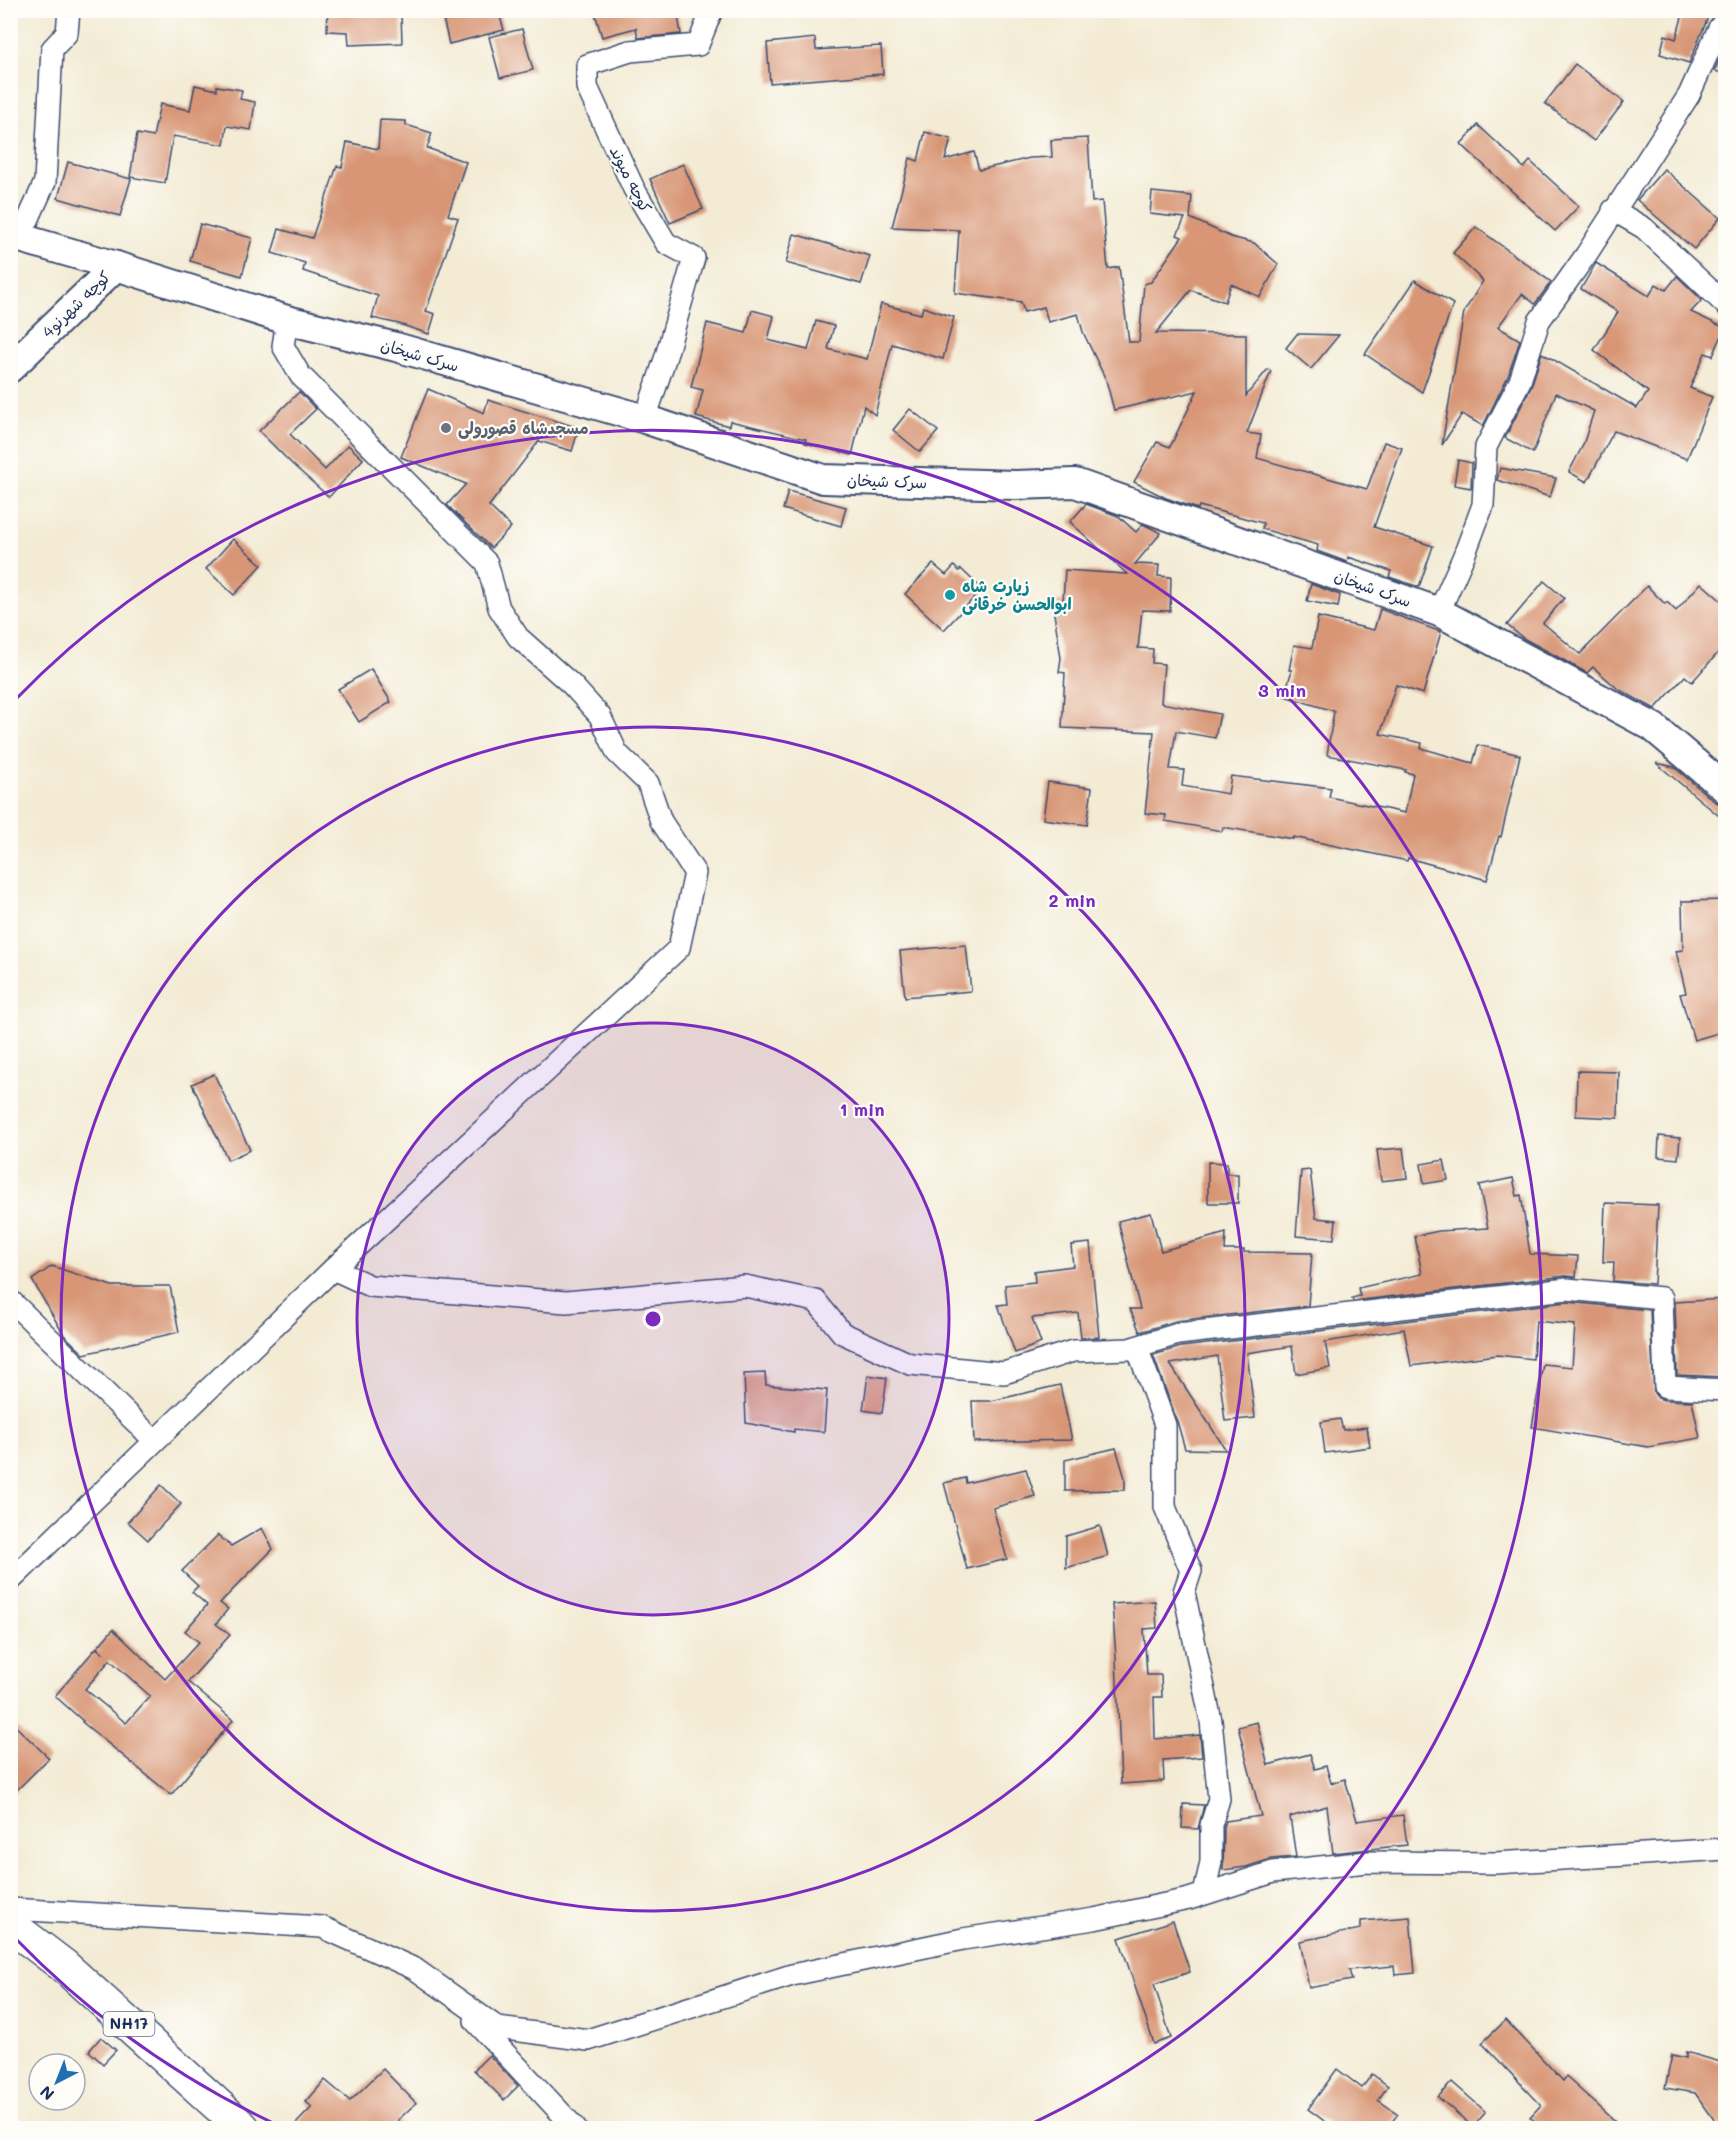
<svg xmlns="http://www.w3.org/2000/svg" width="1736" height="2139" viewBox="0 0 1736 2139" font-family="Mali,'Playpen Sans Arabic',sans-serif">
  <style>
    .building { fill: #d89676; fill-rule: evenodd }
    .lines { fill: none; stroke-linecap: round; stroke-linejoin: round }
    .street-casing { stroke: #3b4b70; stroke-width: 24 }
    .secondary-casing { stroke: #3b4b70; stroke-width: 32 }
    .highway-casing { stroke: #3b4b70; stroke-width: 36 }
    .street { stroke: #fff; stroke-width: 21 }
    .secondary { stroke: #fff; stroke-width: 28 }
    .highway { stroke: #fff; stroke-width: 33 }
    .ring { fill: none; stroke: #7b2cbf; stroke-width: 3 }
    .worship-dot { fill: #6b7280; stroke: #fdfcf7; stroke-width: 2 }
    .culture-dot { fill: #0f9aa8; stroke: #fdfcf7; stroke-width: 2 }
    .labels { text-anchor: middle; stroke-width: 4.5; stroke-linejoin: round; paint-order: stroke }
    .shield { fill: #fdfcf7; stroke: #5f6c8c; stroke-width: 1.5 }
    .shield-label { font-size: 15px; font-weight: bold; fill: #1b2f5e }
    .street-label { font-size: 16px; fill: #1b2f5e; stroke: #fdfcf7 }
    .worship-label { font-size: 16px; font-weight: bold; fill: #5b616d; stroke: #fdfcf7; text-anchor: start }
    .culture-label { font-size: 16px; font-weight: bold; fill: #0d838f; stroke: #fdfcf7; text-anchor: start }
    .centre { fill: #7b2cbf; stroke: #fdfcf7; stroke-width: 3 }
    .ring-label { font-size: 18px; text-anchor: middle; font-weight: bold; fill: #7b2cbf; stroke: #fdfcf7; stroke-width: 4.5; stroke-linejoin: round; paint-order: stroke }
  </style>
  <rect width="100%" height="100%" fill="#fdfcf7"/>
  <filter id="ink" filterUnits="userSpaceOnUse"><feTurbulence type="fractalNoise" baseFrequency=".0167" numOctaves="2"/><feDisplacementMap in="SourceGraphic" scale="12" xChannelSelector="R" yChannelSelector="G"/><feConvolveMatrix kernelMatrix="1 2 1 2 8 2 1 2 1" color-interpolation-filters="sRGB"/></filter>
  <filter id="wash" filterUnits="userSpaceOnUse"><feTurbulence type="fractalNoise" baseFrequency=".008" numOctaves="4" result="noise"/><feDisplacementMap in="SourceGraphic" scale="24" xChannelSelector="R" yChannelSelector="G"/><feGaussianBlur stdDeviation="1.35" result="paint"/><feColorMatrix in="noise" values="0 0 0 0 0 0 0 0 0 0 0 0 0 0 0 0 0 1.4 0 .05"/><feComposite in="paint" operator="in"/></filter>
  <g filter="url(#wash)">
    <rect width="100%" height="100%" fill="#f3ebd4"/>
    <g id="blocks">
      <!-- building -->
      <g class="building">
        <path d="M328 10H372V14H401L402 43 349 45 348 32 327 31Z"/>
        <path d="M441 10H498L504 30 449 44Z"/>
        <path d="M594 10H677L681 34 638 38 636 28 602 37Z"/>
        <path d="M1684 10H1711L1689 63 1660 54 1665 35 1676 39Z"/>
        <path d="M522 29 533 70 500 78 489 37Z"/>
        <path d="M815 38 816 50 881 46 883 74 770 83 767 43Z"/>
        <path d="M1721 56 1725 57 1723 73 1714 71Z"/>
        <path d="M1575 64 1624 102 1594 141 1545 103Z"/>
        <path d="M195 85 217 90V86L242 90 240 99 255 102 251 130 227 126 224 145 173 136 165 183 130 177 137 134 153 137 160 104 190 110Z"/>
        <path d="M380 120 406 121V125L432 133 427 148 466 162 448 215 458 218 426 311 435 314 429 334 399 324 372 318 378 296 303 271 305 263 272 253 279 229 312 238 337 166 342 167 347 142 378 149Z"/>
        <path d="M1478 125 1524 168 1530 161 1579 206 1555 231 1461 144Z"/>
        <path d="M925 132 951 139 945 160 974 152 979 170 1030 158 1052 157 1051 140 1088 138 1092 202 1102 201 1108 269 1119 267 1129 342H1139L1144 284 1151 282 1182 237 1177 235 1185 218 1150 214 1152 192 1192 196 1190 218 1231 237 1254 243 1278 264 1260 297 1231 284 1225 302 1191 290 1156 333 1246 334V396L1268 369 1271 371 1247 433 1261 435 1257 458 1367 489 1384 442 1402 448 1374 527 1433 546 1419 587 1389 577 1391 571 1348 557 1347 562 1317 551 1318 545 1262 529 1263 523 1199 506 1198 509 1166 498 1134 482 1157 442 1170 447 1197 391 1114 410 1106 380 1083 332 1078 314 1048 322 1044 307 1024 312 1021 302 955 293 959 230 892 227 910 158 918 161Z"/>
        <path d="M68 162 131 179 120 216 58 198Z"/>
        <path d="M683 164 703 209 670 223 650 179Z"/>
        <path d="M1664 169 1720 218 1694 249 1637 200Z"/>
        <path d="M200 224 252 238 242 276 190 261Z"/>
        <path d="M1476 227 1551 282 1535 304 1522 294 1498 327 1520 340 1508 376 1483 426 1462 414 1442 445 1464 312 1483 281 1453 253Z"/>
        <path d="M794 234 870 256 861 284 786 263Z"/>
        <path d="M1596 263 1649 296 1656 284 1666 290 1677 276 1702 300 1691 312 1725 328 1713 356 1705 353 1690 388 1712 397 1687 459 1614 431 1587 482 1569 472 1583 445 1594 411 1556 393 1533 453 1505 438 1531 387 1542 353 1637 408 1648 392 1594 350 1618 312 1581 289Z"/>
        <path d="M1415 280 1453 304 1422 392 1365 354Z"/>
        <path d="M881 304 921 314 923 307 954 317 943 359 892 344 875 415 864 406 852 455 805 443 806 439 730 421 729 426 696 417 703 390 691 387 707 323 746 333 752 310 774 316 768 340 808 350 816 321 834 326 828 349 867 359Z"/>
        <path d="M1297 334H1302L1339 335 1311 369 1286 348Z"/>
        <path d="M428 389 484 413 488 400 579 428 572 451 539 441 489 506 511 527 491 548 447 505 466 484 401 457Z"/>
        <path d="M299 392 316 409 290 434 325 470 348 445 363 459 329 497 292 464 259 431Z"/>
        <path d="M910 409 938 431 920 452 893 430Z"/>
        <path d="M1458 460 1472 463 1471 488 1454 485Z"/>
        <path d="M1500 468 1556 478 1550 497 1497 480Z"/>
        <path d="M788 491 846 507 841 526 783 509Z"/>
        <path d="M1086 504 1118 516 1136 532 1143 524 1161 533 1135 564 1159 565 1158 576 1171 577 1170 611 1142 610 1138 648 1153 649 1152 663 1164 664 1161 703 1220 714 1215 738 1176 731 1170 769 1184 770 1182 786 1228 794 1231 776 1331 788 1329 797 1405 813 1413 774 1405 772 1406 770 1327 755 1334 711 1284 696 1292 670H1289L1294 645 1312 648 1318 617 1374 630 1380 609 1441 632 1423 694 1396 685 1380 734 1422 743 1421 748 1473 763 1478 745 1520 755 1501 837 1499 836 1487 880 1408 858 1407 861 1293 837V839L1223 827 1222 831 1165 821 1166 815 1145 813 1154 732 1062 728 1065 673 1059 672 1061 658 1052 601H1063L1065 570 1127 574 1070 522Z"/>
        <path d="M233 539 262 565 234 595 206 569Z"/>
        <path d="M933 564 946 575 954 566 959 571 961 569 982 589 944 630 905 594Z"/>
        <path d="M1544 581 1564 598 1543 623 1580 654 1647 586 1665 604 1667 602 1676 611 1701 583 1725 604V645L1692 682 1685 676 1655 709 1618 689 1593 667 1587 673 1523 638 1507 625Z"/>
        <path d="M1311 584 1340 595 1338 607 1307 601Z"/>
        <path d="M371 669 391 702 359 722 338 689Z"/>
        <path d="M1656 763 1674 767 1715 802 1725 805V821Z"/>
        <path d="M1048 782 1092 788 1087 825 1043 819Z"/>
        <path d="M1725 900V1031L1694 1040 1680 994 1686 993 1676 951 1683 950 1682 901Z"/>
        <path d="M966 945 971 991 905 997 900 951Z"/>
        <path d="M1577 1071 1619 1072 1618 1118 1576 1116Z"/>
        <path d="M214 1074 250 1150 228 1160 192 1084Z"/>
        <path d="M1659 1136 1680 1138 1678 1159 1658 1157Z"/>
        <path d="M1403 1148 1407 1178 1381 1181 1377 1150Z"/>
        <path d="M1444 1160 1448 1180 1424 1184 1421 1164Z"/>
        <path d="M1208 1162 1227 1163V1174H1238V1203H1208Z"/>
        <path d="M1310 1170 1316 1218 1336 1220 1334 1239 1296 1236 1301 1171Z"/>
        <path d="M1513 1178 1517 1196 1521 1195 1530 1254 1578 1256 1576 1277 1566 1276 1353 1301 1352 1298 1360 1296 1358 1288 1422 1274 1415 1236 1439 1231 1488 1228 1479 1185Z"/>
        <path d="M1605 1203 1658 1205 1654 1284 1613 1281 1614 1262H1603Z"/>
        <path d="M1151 1213 1161 1251 1226 1233 1225 1250H1244V1252L1312 1253 1308 1306 1176 1321 1140 1332 1130 1309H1140L1118 1221Z"/>
        <path d="M1090 1243 1099 1337 1081 1338 1078 1313 1032 1318 1041 1343 1015 1353 998 1305 1007 1304 1005 1285 1035 1282 1034 1271 1073 1266 1071 1245Z"/>
        <path d="M52 1266 112 1286H170L179 1332 84 1354 64 1335 32 1280Z"/>
        <path d="M1725 1299V1377L1677 1375 1675 1302Z"/>
        <path d="M1567 1302 1650 1310 1654 1393 1658 1398 1664 1400 1692 1401 1700 1438 1648 1447 1532 1427 1543 1364 1572 1367 1575 1325 1536 1321 1533 1359 1497 1355 1411 1366 1404 1329 1325 1342 1330 1368 1296 1374 1292 1346 1247 1353 1255 1418 1225 1421 1217 1356 1170 1364 1226 1450 1185 1449 1177 1421 1153 1355 1181 1347Z"/>
        <path d="M765 1373 766 1385 827 1390 824 1432 794 1429V1432L746 1423 744 1374Z"/>
        <path d="M868 1375 887 1378 882 1413 863 1410Z"/>
        <path d="M1060 1385 1072 1440 974 1442 972 1401H991Z"/>
        <path d="M1340 1419 1343 1430 1367 1427 1370 1447 1325 1453 1321 1422Z"/>
        <path d="M1116 1448 1125 1478V1490L1065 1491V1460Z"/>
        <path d="M1026 1469 1035 1496 993 1508 1007 1559 967 1569 944 1483 965 1478 966 1483Z"/>
        <path d="M161 1485 181 1504 148 1540 128 1522Z"/>
        <path d="M1100 1526 1108 1556 1066 1568V1536Z"/>
        <path d="M262 1528 273 1549 220 1603 228 1609 216 1624 230 1635 188 1682 233 1720 171 1795 82 1722 83 1721 55 1696 96 1648 104 1654 97 1648 113 1629 165 1679 199 1642 185 1631 207 1605 192 1592 198 1586 182 1571 218 1535 231 1546ZM110 1660 150 1696 126 1723 85 1689Z"/>
        <path d="M1155 1601 1157 1628 1144 1629 1147 1675H1161L1162 1697H1154L1155 1739 1200 1735 1202 1757 1163 1760 1164 1781 1121 1784 1116 1657 1112 1604Z"/>
        <path d="M10 1721 49 1758 10 1797Z"/>
        <path d="M1257 1722 1268 1765 1310 1754 1315 1769 1326 1766 1331 1783 1345 1779 1357 1821 1403 1815 1407 1845 1333 1853 1327 1806 1290 1817 1296 1857 1271 1859 1246 1867 1223 1870 1224 1827 1226 1821 1261 1816 1238 1727Z"/>
        <path d="M1183 1804 1204 1805 1198 1829 1182 1828Z"/>
        <path d="M1410 1917 1415 1973 1395 1975 1394 1966 1349 1970 1352 1980 1309 1988 1300 1941 1361 1929V1921Z"/>
        <path d="M1173 1921 1190 1972 1154 1984 1171 2038 1154 2044 1119 1938Z"/>
        <path d="M1506 2020 1563 2081 1566 2077 1623 2128H1543L1530 2117 1541 2105 1482 2043Z"/>
        <path d="M101 2037 116 2050 103 2064 89 2051Z"/>
        <path d="M1686 2052 1724 2063 1723 2075H1725V2128H1720L1695 2093 1665 2088 1672 2055 1686 2058Z"/>
        <path d="M489 2055 518 2086 504 2100 474 2070Z"/>
        <path d="M383 2069 416 2103 398 2120 405 2128H292L312 2107 306 2102 325 2080 350 2101Z"/>
        <path d="M1337 2069 1362 2088 1372 2074 1388 2086 1378 2100 1398 2114 1387 2128H1334L1308 2109Z"/>
        <path d="M1452 2082 1486 2112 1473 2127 1438 2097Z"/>
      </g>
    </g>
  </g>
  <g filter="url(#ink)">
    <use href="#blocks" fill-opacity="0" stroke="#3b4b70" stroke-width="1.5"/>
    <g class="lines">
      <!-- street casing -->
      <g class="street-casing">
        <g id="street">
          <path d="M1613 210 1644 228 1726 305"/>
          <path d="M20 238 45 182 52 49 67 33 69 10"/>
          <path d="M645 419 666 356 694 258 666 243 634 189 587 87V65L630 51 698 45 712 10"/>
          <path d="M1439 612 1465 553 1483 505 1486 447 1520 381 1539 321 1586 255 1689 95 1719 28 1726 20"/>
          <path d="M333 1269 370 1286 566 1302 745 1286 816 1301 842 1333 910 1364 1004 1373 1073 1351 1129 1349 1178 1334 1567 1289 1662 1298 1665 1387 1726 1390"/>
          <path d="M10 1300 155 1441"/>
          <path d="M1137 1347 1165 1425V1507L1191 1571 1184 1592 1211 1721 1219 1799 1211 1825V1862L1204 1894"/>
          <path d="M10 1581 333 1269 679 948 695 873 661 821 648 783 617 753 600 716 572 685 518 637 499 608 487 563 300 375 283 346 287 320"/>
          <path d="M10 1909 322 1927 415 1969 498 2028 588 2040 792 1975 963 1939 1094 1919 1189 1899 1273 1872 1367 1862 1495 1863 1726 1849"/>
          <path d="M475 2021 575 2128"/>
        </g>
      </g>
      <!-- secondary casing -->
      <g class="secondary-casing">
        <g id="secondary">
          <path d="M10 235 116 266 287 320 396 347 645 419 823 479 1015 485 1075 483 1439 612 1653 727 1726 789"/>
          <path d="M10 368 116 266"/>
        </g>
      </g>
      <!-- highway casing -->
      <g class="highway-casing">
        <path id="highway" d="M10 1925 64 1966 243 2128"/>
      </g>
      <!-- street -->
      <use href="#street" class="street"/>
      <!-- secondary -->
      <use href="#secondary" class="secondary"/>
      <!-- highway -->
      <use href="#highway" class="highway"/>
    </g>
  </g>
  <!-- distance rings -->
  <circle cx="653" cy="1319" r="296" fill="#7b2cbf" fill-opacity=".12"/>
  <g class="ring">
    <circle cx="653" cy="1319" r="296"/>
    <circle cx="653" cy="1319" r="592"/>
    <path d="M284 2128A889 889 0 0 1 14 1937M14 701A889 889 0 1 1 1022 2128"/>
  </g>
  <!-- markers -->
  <circle class="worship-dot" cx="446" cy="428" r="6"/>
  <circle class="culture-dot" cx="950" cy="595" r="6"/>
  <g class="labels">
    <!-- shield labels -->
    <rect class="shield" x="103.5" y="2012" width="51" height="24" rx="4.5"/>
    <g class="shield-label">
      <text x="129" y="2029">NH17</text>
    </g>
    <!-- street labels -->
    <g class="street-label">
      <text transform="translate(631 179) rotate(63)" y="6">کوچه میوند</text>
      <text transform="translate(76 304) rotate(-44)" y="6">کوچه شهرنو4</text>
      <text transform="translate(420 355) rotate(16)" y="6">سرک شیخان</text>
      <text transform="translate(887 481) rotate(2)" y="6">سرک شیخان</text>
      <text transform="translate(1373 588) rotate(20)" y="6">سرک شیخان</text>
    </g>
    <!-- worship labels -->
    <g class="worship-label">
      <text x="458" y="434">مسجدشاه قصورولی</text>
    </g>
    <!-- culture labels -->
    <g class="culture-label">
      <text x="962" y="592">زیارت شاه<tspan x="962" dy="18">ابوالحسن خرقانی</tspan></text>
    </g>
  </g>
  <circle cx="653" cy="1319" r="9" class="centre"/>
  <g class="ring-label">
    <text x="1282" y="697">3 min</text>
    <text x="1072" y="907">2 min</text>
    <text x="862" y="1116">1 min</text>
  </g>
  <!-- margin -->
  <rect width="1736" height="2139" fill="none" stroke="#fdfcf7" stroke-width="36"/>
  <!-- north arrow -->
  <g transform="translate(57 2082) rotate(222)"><circle r="28" fill="#fdfcf7" stroke="#a3aaba" stroke-width="1.5"/>
  <path d="M0-4.5L10 22L0 15L-10 22Z" fill="#1f6fb2"/>
  <text y="-9" font-size="16" font-weight="bold" text-anchor="middle" fill="#1b2f5e">N</text>
  </g>
</svg>
